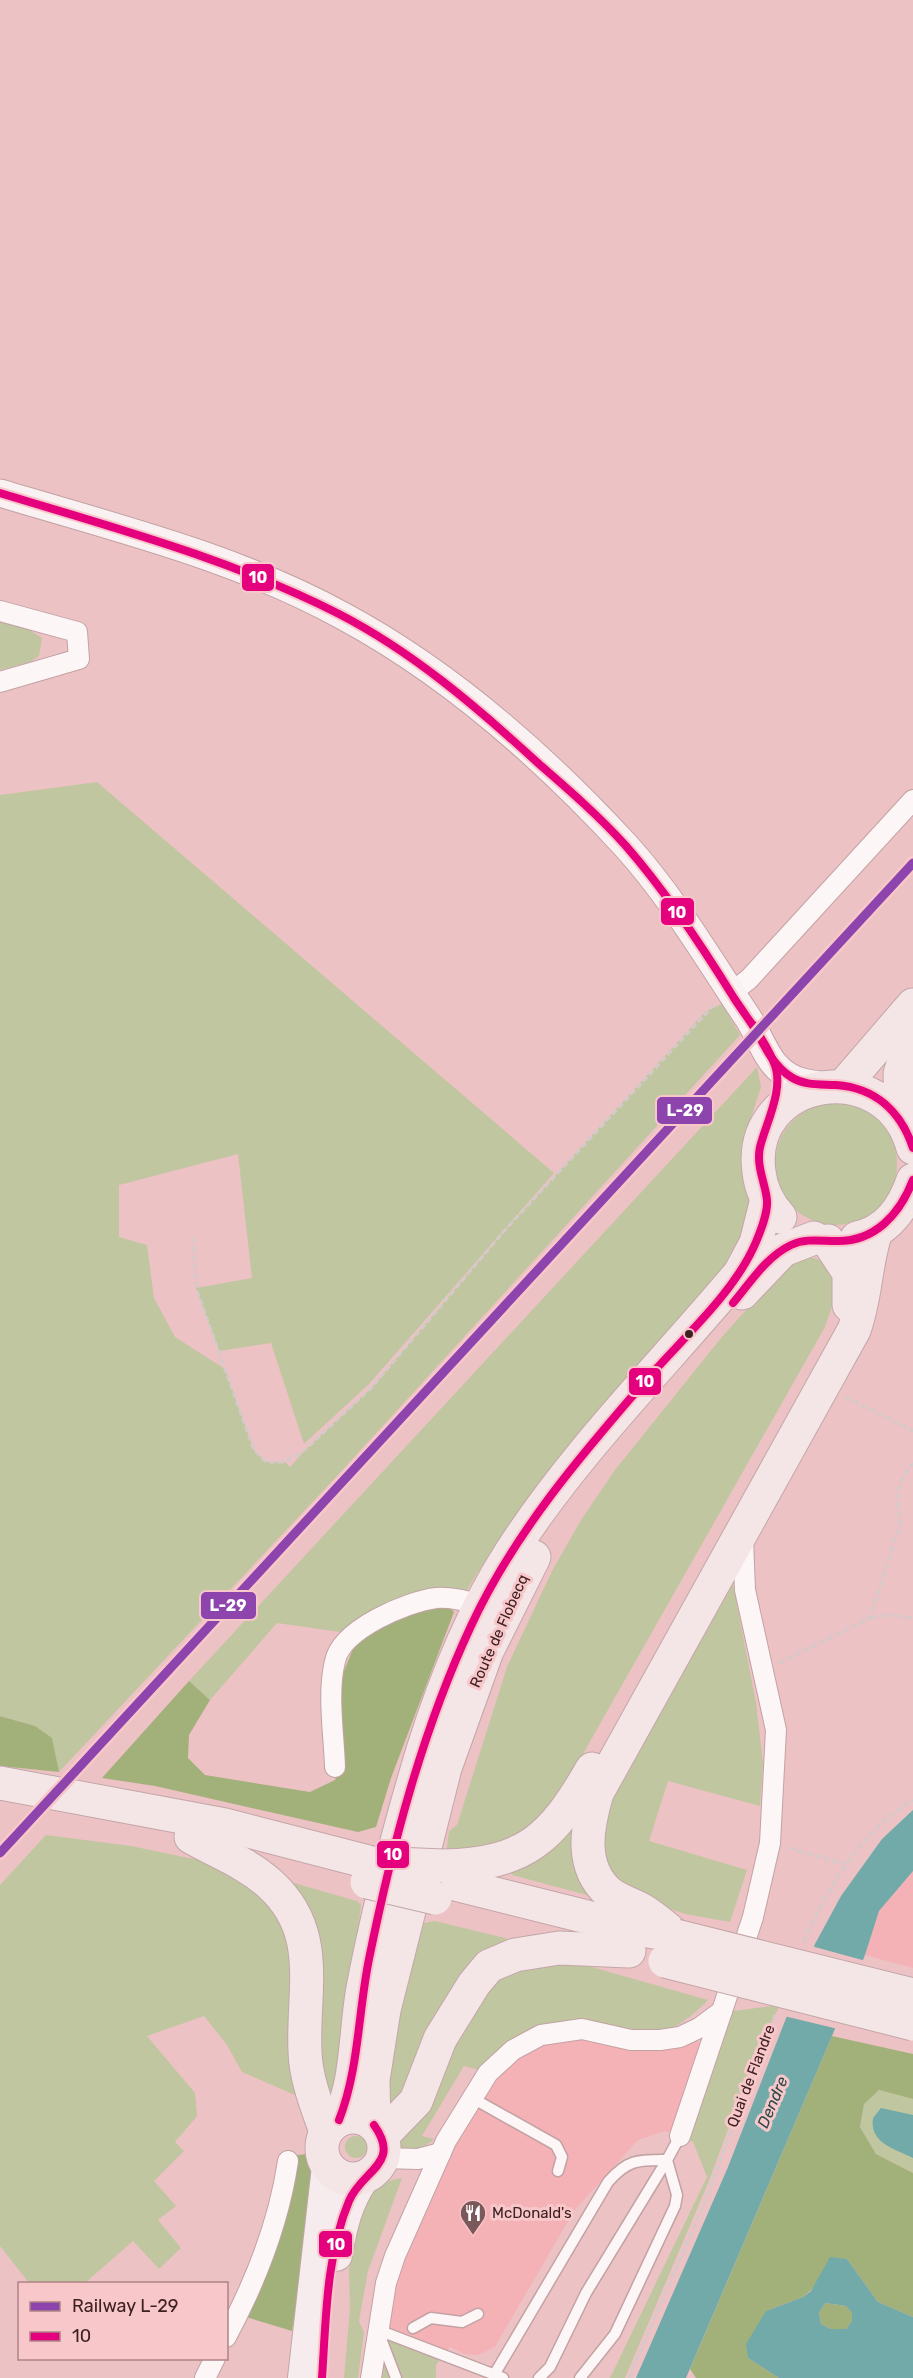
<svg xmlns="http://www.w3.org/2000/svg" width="913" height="2378" viewBox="0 0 913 2378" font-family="Rubik,sans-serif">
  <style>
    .built { fill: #f5b2b6 }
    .green { fill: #c0c6a0 }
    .forest { fill: #a2b17a }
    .water { fill: #72aaaa; fill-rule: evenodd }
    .pier { fill: #edc2c4 }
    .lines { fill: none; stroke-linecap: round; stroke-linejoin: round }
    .lane-casing { stroke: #c3a2a4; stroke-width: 13 }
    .street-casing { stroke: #c3a2a4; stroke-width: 22 }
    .secondary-casing { stroke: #c3a2a4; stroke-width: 29 }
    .primary-casing { stroke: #c3a6a8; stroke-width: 34 }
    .highway-casing { stroke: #c3a6a8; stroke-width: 35 }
    .path { stroke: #d6c9ca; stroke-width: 3; stroke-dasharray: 6 3; stroke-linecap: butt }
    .lane { stroke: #fcf6f6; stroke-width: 10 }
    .street { stroke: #fcf6f6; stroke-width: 20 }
    .secondary { stroke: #faf2f2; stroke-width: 27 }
    .primary { stroke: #f7eced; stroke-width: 32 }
    .highway { stroke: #f4e5e6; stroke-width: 33 }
    .highway-bridge-casing { stroke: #c3a6a8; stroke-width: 35; stroke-linecap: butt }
    .highway-bridge { stroke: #f4e5e6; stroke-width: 33 }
    .bus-1-casing { stroke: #f8c7ca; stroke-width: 12 }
    .bus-1 { stroke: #e5007d; stroke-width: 8 }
    .rail-1-casing { stroke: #f8c7ca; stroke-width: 14 }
    .rail-1 { stroke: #8e44ad; stroke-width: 9 }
    .bus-dot { fill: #3d2022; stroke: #f8c7ca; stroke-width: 2 }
    .labels { text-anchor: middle; stroke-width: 6; stroke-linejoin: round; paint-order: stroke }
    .street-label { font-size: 15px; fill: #3d2022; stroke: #f8c7ca }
    .poi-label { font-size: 15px; fill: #3d2022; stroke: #f8c7ca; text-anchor: start }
    .water-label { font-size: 16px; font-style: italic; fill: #2a4848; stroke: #f8c7ca }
    .line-badge { stroke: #f8c7ca; stroke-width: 2 }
    .badge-label { font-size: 16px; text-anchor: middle; font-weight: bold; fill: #fff }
  </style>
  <rect width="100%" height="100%" fill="#edc2c4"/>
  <!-- built -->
  <g class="built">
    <path d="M913 1871V1968L865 1955 879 1911Z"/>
    <path d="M541 2035 686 2038 710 2046 680 2136 665 2131 638 2140 574 2211 495 2347 478 2355 464 2354 450 2347 443 2355 378 2330 386 2283 474 2099Z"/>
  </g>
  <!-- green -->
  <g class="green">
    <path d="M0 621 28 629 42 638 39 656 30 662 0 670Z"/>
    <path d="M97 782 554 1173 369 1384 304 1444 271 1343 219 1351 196 1288 252 1278 238 1154 119 1185V1237L147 1245 154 1298 175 1337 225 1369 254 1450 266 1462H285L290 1467 306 1449 372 1387 505 1230 706 1011 722 1004 740 1035 336 1477 59 1772 51 1738 35 1726 0 1716V795Z"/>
    <path d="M757 1067 761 1087 741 1148 742 1176 749 1201 747 1220 737 1249 721 1276C632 1377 536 1474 467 1590L435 1594 340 1632 277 1623 210 1700 189 1681Z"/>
    <circle cx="836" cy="1164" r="61"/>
    <path d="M809 1257C850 1264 834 1300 825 1327L579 1761 533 1834 446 1855 449 1831 457 1825 507 1667 552 1571 581 1520 615 1470 721 1338 787 1264Z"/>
    <path d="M733 1584 756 1703 763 1763 760 1806 668 1781 649 1841 747 1870 730 1922 685 1914 659 1905 611 1881 598 1826Z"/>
    <path d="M574 1820 592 1891 587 1895 512 1875 511 1871Z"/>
    <path d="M46 1835 131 1846 213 1863 238 1872 288 1925 302 2098 242 2072 227 2045 204 2016 147 2036 195 2093 197 2116 175 2142 184 2151 154 2181 176 2206 158 2220 181 2248 159 2269 133 2241 85 2283H29L0 2246V1885Z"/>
    <path d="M273 1877 357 1901 361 1905 336 2107 310 2047Z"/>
    <path d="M435 1921 530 1944 502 1953 387 2123C382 2052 405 1990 424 1923Z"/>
    <path d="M531 1963 585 1965 708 2000C663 2047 637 2036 578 2029 569 2027 556 2024 546 2025 519 2029 497 2052 479 2070L464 2066 422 2136 434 2139C423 2149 412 2152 397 2152L400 2139 496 1975Z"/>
    <path d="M780 2005 759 2046 709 2181 625 2378H610L707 2177 693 2142 680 2136 725 2012Z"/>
    <path d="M879 2090 913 2099V2173L876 2154 860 2127 864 2103Z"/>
    <circle cx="356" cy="2147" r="11"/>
    <path d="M402 2178 368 2271 359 2321 364 2332 358 2378H344L350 2308 349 2270 356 2223 372 2190 392 2180Z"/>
    <path d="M378 2330 443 2355 436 2365V2378H371Z"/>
  </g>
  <!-- forest -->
  <g class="forest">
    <path d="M448 1605 454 1612 391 1778 376 1827 358 1832 155 1786 102 1778 189 1681 210 1700 189 1735 188 1758 205 1775 310 1792 335 1780 341 1763 340 1681 353 1649 365 1635 391 1617Z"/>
    <path d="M0 1716 35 1726 52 1738 59 1772 0 1766Z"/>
    <path d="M832 2036 913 2054V2099L879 2090 864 2104 860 2127 876 2154 913 2173V2317L878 2302 847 2259 803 2297 766 2311 748 2358 779 2378H696L690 2369Z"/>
    <path d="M308 2154 316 2161 315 2190 292 2331 246 2317 288 2161 298 2155Z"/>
    <path d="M825 2303 846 2306 852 2313V2321L846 2329H831L821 2324 819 2313Z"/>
  </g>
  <!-- water -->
  <g class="water">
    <path d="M913 1810V1871L879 1911 865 1955 832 2036 686 2378H636L728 2167 815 1944 841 1896 882 1839Z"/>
    <path d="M881 2108 913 2115V2158C895 2149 869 2143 873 2118Z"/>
    <path d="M830 2257 847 2259 878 2302 913 2317V2378H779L748 2358 746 2344 766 2311 803 2297 811 2291ZM825 2303 846 2306 852 2313V2321L846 2329H831L821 2324 819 2313Z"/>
  </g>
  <!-- pier -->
  <path class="pier" d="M811 1946 866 1961 838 2029 784 2016Z"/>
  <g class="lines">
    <!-- lane casing -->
    <g class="lane-casing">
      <g id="lane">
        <path d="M474 2099 556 2145 562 2157 558 2171"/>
        <path d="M413 2328 431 2318 462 2322 478 2314"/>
        <path d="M378 2330 503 2378"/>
        <path d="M380 2336 396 2378"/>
        <path d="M494 2375 608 2182C628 2159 638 2160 667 2160"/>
        <path d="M539 2378 550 2367 586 2293 667 2160"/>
        <path d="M580 2378 615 2334 675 2206 677 2195 667 2160 680 2136"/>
      </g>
    </g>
    <!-- street casing -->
    <g class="street-casing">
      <g id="street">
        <path d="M0 611 77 632 79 659 0 682"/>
        <path d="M731 993 749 979 913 800"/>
        <path d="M335 1767C334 1734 327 1694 335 1661 342 1629 406 1602 436 1598 452 1597 466 1601 481 1605"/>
        <path d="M680 2136 722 2011"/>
        <path d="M383 2158 418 2159 441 2153"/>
        <path d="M226 2337C255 2283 279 2222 288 2161"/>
        <path d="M205 2378 215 2358"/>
        <path d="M371 2378 386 2283 395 2256 446 2141 488 2073 513 2050 541 2035 582 2029 631 2040H660L680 2037 699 2028 722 2011 753 1917 770 1843 776 1730 745 1590 743 1539"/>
      </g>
    </g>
    <!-- secondary casing -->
    <g class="secondary-casing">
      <path id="secondary" d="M0 493C116 528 236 557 343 616 449 673 545 758 626 846 673 898 709 960 748 1018 758 1033 765 1056 778 1068 792 1082 808 1084 827 1086"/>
    </g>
    <!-- primary casing -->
    <g class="primary-casing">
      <g id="primary">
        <path d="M336 2255C341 2226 346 2203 363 2178"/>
        <path d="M304 2378 328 2167"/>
      </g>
    </g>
    <!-- highway casing -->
    <g class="highway-casing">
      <g id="highway">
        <path d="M844 1085 913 1005"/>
        <path d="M902 1120 900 1074 913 1032"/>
        <path d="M780 1217C768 1204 761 1189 759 1172 746 1077 887 1051 913 1148"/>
        <path d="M857 1238C887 1232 904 1207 913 1180"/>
        <path d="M828 1241 849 1273V1305"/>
        <path d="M742 1293 783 1250 814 1238"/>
        <path d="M0 1783 225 1825 372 1863"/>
        <path d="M191 1837C217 1852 247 1863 270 1884 323 1932 302 1990 305 2052 306 2080 317 2106 326 2132"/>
        <path d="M443 1866C527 1864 552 1838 592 1769"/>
        <path d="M439 1880 635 1929 666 1934"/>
        <path d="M676 1936C665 1927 654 1917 642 1910 632 1904 619 1901 609 1893 579 1866 587 1827 597 1793L854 1330C866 1298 865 1264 876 1231"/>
        <circle cx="353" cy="2148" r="31"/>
        <path d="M339 2120C358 2079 355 2032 363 1988 378 1910 400 1826 423 1750 444 1683 473 1611 511 1552 576 1451 663 1365 740 1273L756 1243 767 1199"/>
        <path d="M374 2125 373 2080 384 2010 445 1768 487 1651 534 1557"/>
        <path d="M382 2136 416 2101 440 2039 474 1984 489 1966 515 1955 559 1948 629 1951"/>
      </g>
    </g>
    <!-- path -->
    <g class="path">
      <path d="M193 1237 196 1288 254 1450 266 1462H285L306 1449 372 1387 505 1230 713 1006"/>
      <path d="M845 1397 913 1431"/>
      <path d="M870 1618 888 1615 913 1618"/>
      <path d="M779 1663 870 1618 900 1524 897 1495 903 1477 913 1463"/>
      <path d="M789 1848 845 1864"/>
      <path d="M804 1942C827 1888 861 1831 913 1800"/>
      <path d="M629 2378 706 2198 775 2015"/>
    </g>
    <!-- lane -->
    <use href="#lane" class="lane"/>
    <!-- street -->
    <use href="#street" class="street"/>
    <!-- secondary -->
    <use href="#secondary" class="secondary"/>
    <!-- primary -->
    <use href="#primary" class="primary"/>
    <!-- highway -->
    <use href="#highway" class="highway"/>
    <!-- highway-bridge casing -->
    <g class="highway-bridge-casing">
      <g id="highway-bridge">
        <path d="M372 1863 443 1866"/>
        <path d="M367 1882 435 1898"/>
        <path d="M676 1936 913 1995"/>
        <path d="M665 1961 913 2024"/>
      </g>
    </g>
    <!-- highway-bridge -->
    <use href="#highway-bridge" class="highway-bridge"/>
    <!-- bus-1 casing -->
    <g class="bus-1-casing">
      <g id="bus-1">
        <path d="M0 493C115 528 231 559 339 614 413 652 478 708 539 764 569 790 600 817 626 846 667 893 702 946 734 998 747 1018 765 1040 774 1063 785 1088 766 1123 760 1147 756 1166 765 1182 767 1200 768 1213 761 1230 756 1242 735 1292 684 1337 648 1378 581 1455 514 1533 471 1626 422 1731 392 1846 369 1959 358 2013 359 2069 339 2120"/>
        <path d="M753 1025C763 1043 772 1065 791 1077 805 1086 821 1084 836 1085 876 1088 901 1112 913 1148"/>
        <path d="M733 1303C750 1283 766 1257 791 1245 806 1238 821 1241 836 1241 875 1242 900 1214 913 1180"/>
        <path d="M322 2378C326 2320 326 2256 349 2201 362 2170 402 2164 374 2125"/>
      </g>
    </g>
    <!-- bus-1 -->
    <use href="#bus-1" class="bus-1"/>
    <!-- rail-1 casing -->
    <g class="rail-1-casing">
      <path id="rail-1" d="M0 1853 913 863"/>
    </g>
    <!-- rail-1 -->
    <use href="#rail-1" class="rail-1"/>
  </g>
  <!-- icons -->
  <defs>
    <g id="restaurant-pin" transform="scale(1.35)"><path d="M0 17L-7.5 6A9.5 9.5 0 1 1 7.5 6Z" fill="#7b595b" stroke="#f8c7ca"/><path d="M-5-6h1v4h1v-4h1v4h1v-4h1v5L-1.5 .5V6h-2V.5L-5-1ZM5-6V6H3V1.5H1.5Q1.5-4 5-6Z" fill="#fff"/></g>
  </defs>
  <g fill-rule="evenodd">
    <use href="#restaurant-pin" x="473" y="2213"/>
  </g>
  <!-- markers -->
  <circle class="bus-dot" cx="689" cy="1334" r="5"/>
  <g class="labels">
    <!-- street labels -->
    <g class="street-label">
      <text transform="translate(499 1631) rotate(-66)" y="5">Route de Flobecq</text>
      <text transform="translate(751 2076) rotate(-69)" y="5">Quai de Flandre</text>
    </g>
    <!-- poi labels -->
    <g class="poi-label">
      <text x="492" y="2218">McDonald's</text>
    </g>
    <!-- water labels -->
    <g class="water-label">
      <text transform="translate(772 2102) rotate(-67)" y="6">Dendre</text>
    </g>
  </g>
  <g class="line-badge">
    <rect x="241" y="563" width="34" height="29" rx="6" fill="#e5007d"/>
    <rect x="660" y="897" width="35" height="29" rx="6" fill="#e5007d"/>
    <rect x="656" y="1096" width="57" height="29" rx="6" fill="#8e44ad"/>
    <rect x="628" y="1367" width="34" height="29" rx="6" fill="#e5007d"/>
    <rect x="200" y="1591" width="57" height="29" rx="6" fill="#8e44ad"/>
    <rect x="376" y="1840" width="34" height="29" rx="6" fill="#e5007d"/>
    <rect x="318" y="2230" width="35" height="28" rx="6" fill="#e5007d"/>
  </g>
  <g class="badge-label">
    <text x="258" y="583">10</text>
    <text x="677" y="918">10</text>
    <text x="685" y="1116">L-29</text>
    <text x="645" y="1387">10</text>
    <text x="228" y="1611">L-29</text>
    <text x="393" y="1860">10</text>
    <text x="336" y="2250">10</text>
  </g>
  <!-- legend -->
  <rect x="18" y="2282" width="210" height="78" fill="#f8c7ca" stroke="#ad8487" stroke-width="1.5"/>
  <rect x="30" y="2302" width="30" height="9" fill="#8e44ad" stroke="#ad8487" stroke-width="1.5"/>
  <text x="72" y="2312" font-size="18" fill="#3d2022">Railway L-29</text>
  <rect x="30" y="2332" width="30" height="9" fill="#e5007d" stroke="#ad8487" stroke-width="1.5"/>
  <text x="72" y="2342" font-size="18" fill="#3d2022">10</text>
</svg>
